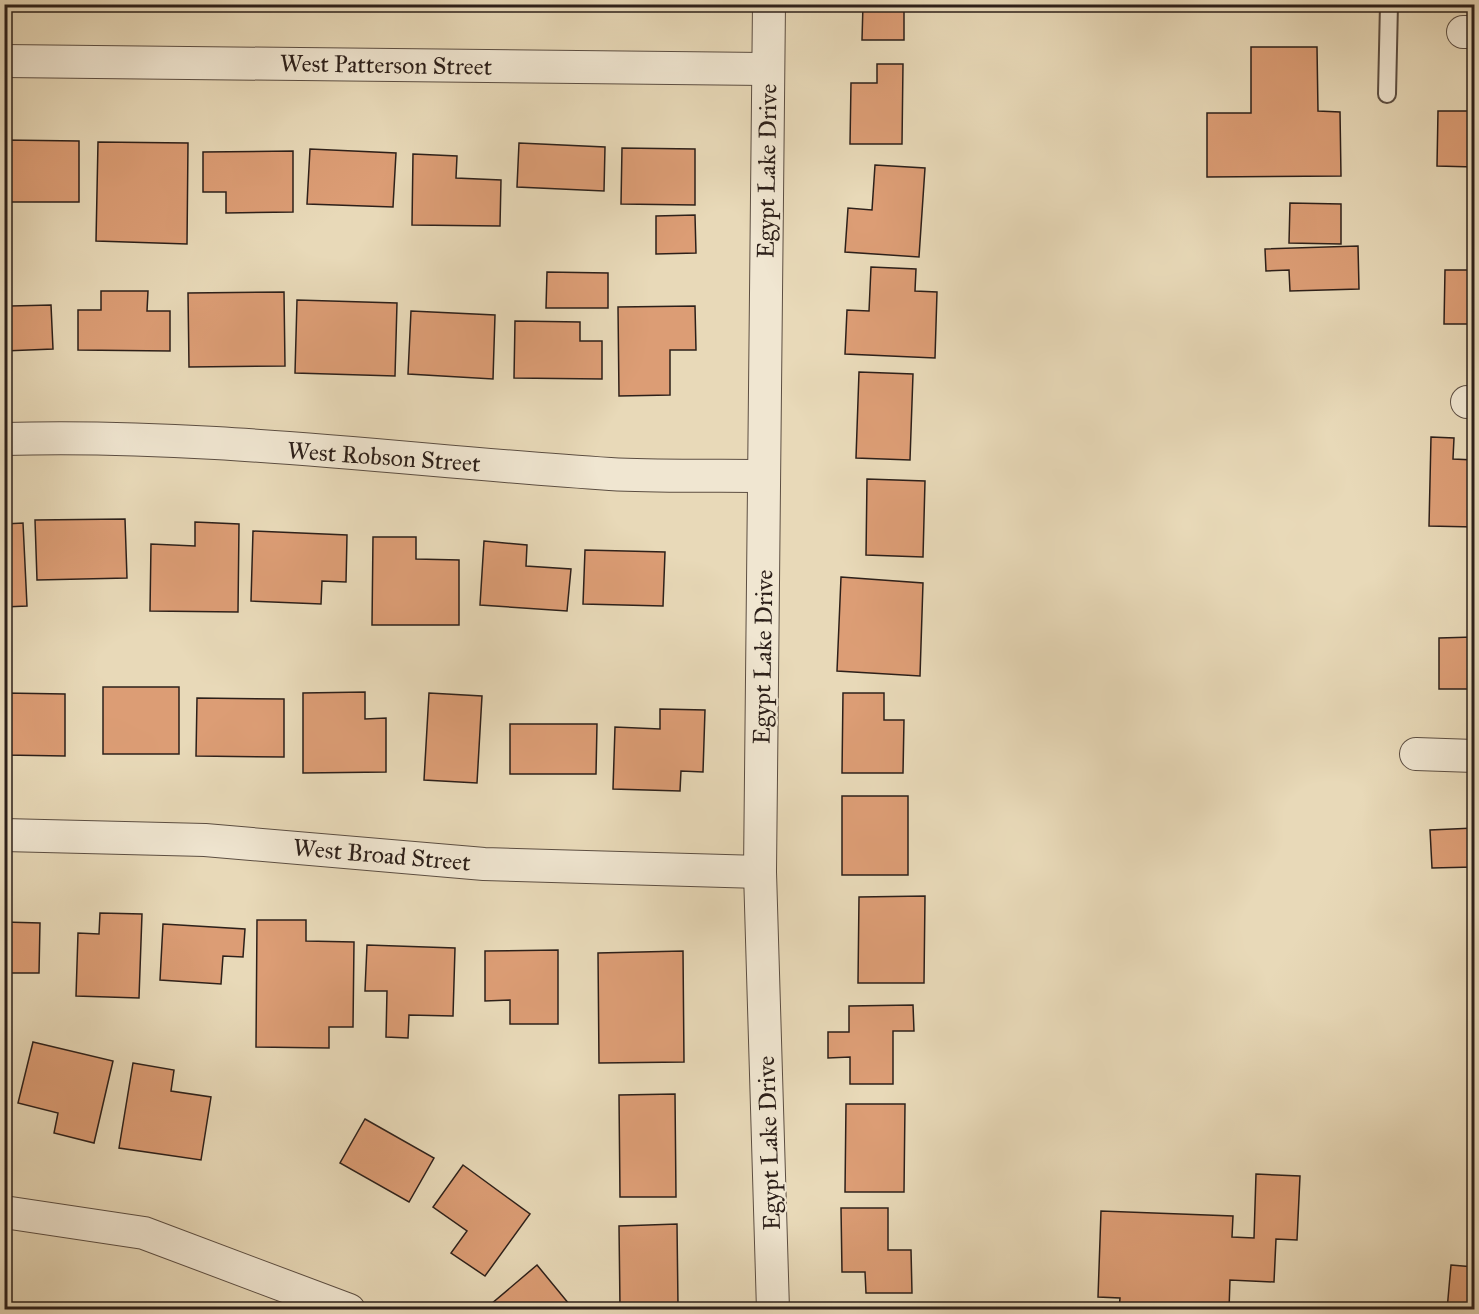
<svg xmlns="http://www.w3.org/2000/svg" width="1479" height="1314" viewBox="0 0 1479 1314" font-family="'IM FELL Great Primer',serif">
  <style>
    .building { fill: #dc9d75; stroke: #2d201a; stroke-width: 1.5 }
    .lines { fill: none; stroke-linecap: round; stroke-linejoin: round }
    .service-casing { stroke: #5c4e42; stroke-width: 20 }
    .minor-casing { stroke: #5c4e42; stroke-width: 34 }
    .service { stroke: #f0e6d1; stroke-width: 16 }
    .minor { stroke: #f0e6d1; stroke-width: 32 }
    .labels { text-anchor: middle; stroke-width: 4.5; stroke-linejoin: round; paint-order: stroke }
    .street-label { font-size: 24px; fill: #2d201a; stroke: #f0e6d1 }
  </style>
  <rect width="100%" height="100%" fill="#e8d9b8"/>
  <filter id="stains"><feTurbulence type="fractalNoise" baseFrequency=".00333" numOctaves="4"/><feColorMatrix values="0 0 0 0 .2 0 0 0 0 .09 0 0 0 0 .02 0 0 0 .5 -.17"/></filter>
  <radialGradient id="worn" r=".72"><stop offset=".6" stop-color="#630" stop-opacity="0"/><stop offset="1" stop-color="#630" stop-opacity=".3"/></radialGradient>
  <!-- building -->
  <g class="building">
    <path d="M863 4H904V40H862Z"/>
    <path d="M1251 47H1317L1318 111 1340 112 1341 176 1207 177V113H1251Z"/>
    <path d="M877 64H903L902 144H850L851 83H877Z"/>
    <path d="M1438 111H1474V167L1437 166Z"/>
    <path d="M4 140 79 141V202H4Z"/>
    <path d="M98 142 188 143 187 244 96 241Z"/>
    <path d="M519 143 605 147 604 191 517 187Z"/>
    <path d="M622 148 695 149V205L621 204Z"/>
    <path d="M310 149 396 153 393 207 307 204Z"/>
    <path d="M293 151V212L226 213V192H203V152Z"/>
    <path d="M413 154 457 156 456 178 501 180 500 226 412 225Z"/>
    <path d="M875 165 925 168 919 257 845 252 848 208 872 210Z"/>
    <path d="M1290 203 1341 204V244L1289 243Z"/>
    <path d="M695 215 696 253 656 254V216Z"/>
    <path d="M1358 246 1359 289 1290 291 1289 270 1266 271 1265 249Z"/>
    <path d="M4 262H9L11 306 51 305 53 349 4 351Z"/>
    <path d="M871 267 916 269 915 291 937 292 935 358 845 354 847 310 869 311Z"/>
    <path d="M1445 270H1474V324H1444Z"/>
    <path d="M547 272 608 273V308H546Z"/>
    <path d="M101 291H148L147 311H170V351L78 350V310H101Z"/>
    <path d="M284 292 285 366 189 367 188 293Z"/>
    <path d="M297 300 397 303 395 376 295 373Z"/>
    <path d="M695 306 696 350H670V395L619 396 618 307Z"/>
    <path d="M411 311 495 315 493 379 408 374Z"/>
    <path d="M515 321 580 322V341H602V379L514 378Z"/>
    <path d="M859 372 913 374 910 460 856 458Z"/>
    <path d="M1431 437 1454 438 1453 459 1474 460V527L1429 526Z"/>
    <path d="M867 479 925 481 923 557 866 555Z"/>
    <path d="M125 519 127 578 37 580 35 520Z"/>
    <path d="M195 522 239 524 238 612 150 611 151 544 195 546Z"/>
    <path d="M23 523 27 606 4 607V524Z"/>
    <path d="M253 531 347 535 346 582 322 581 321 604 251 601Z"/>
    <path d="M373 537H416V559L459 560V625H372Z"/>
    <path d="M484 541 527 545 526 566 571 569 567 611 480 605Z"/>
    <path d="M585 550 665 552 663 606 583 604Z"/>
    <path d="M841 577 923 583 920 676 837 671Z"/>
    <path d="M1474 637V689H1439V638Z"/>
    <rect x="103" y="687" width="76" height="67"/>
    <path d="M365 692V719L386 718V772L303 773V693Z"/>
    <path d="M4 693 65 694V756L4 755Z"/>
    <path d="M429 693 482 696 477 783 424 780Z"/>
    <path d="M843 693H884V720H904L903 773H842Z"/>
    <path d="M197 698 284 699V757L196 756Z"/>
    <path d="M660 709 705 710 703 772 681 771 680 791 613 789 615 727 660 729Z"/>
    <path d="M510 724H597L596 774H510Z"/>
    <rect x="842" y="796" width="66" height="79"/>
    <path d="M1474 828V867L1432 868 1430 830Z"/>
    <path d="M925 896 924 983H858L859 897Z"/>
    <path d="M100 913 142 914 139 998 76 996 78 933 99 934Z"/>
    <path d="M257 920H306V941L354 942 353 1027H329V1048L256 1047Z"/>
    <path d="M4 922 40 923 39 973H4Z"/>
    <path d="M163 924 245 929 243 957 223 956 221 984 160 980Z"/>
    <path d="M367 945 455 948 453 1016 409 1015 408 1038 386 1037 387 991H365Z"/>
    <path d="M558 950V1024H510V1000L485 1001V951Z"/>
    <path d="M683 951 684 1062 599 1063 598 953Z"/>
    <path d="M913 1005 914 1031H893V1084H850V1057L828 1058V1032H849V1006Z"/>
    <path d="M33 1042 113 1061 94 1143 54 1133 58 1113 18 1103Z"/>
    <path d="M133 1063 174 1070 171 1091 211 1097 201 1160 119 1148Z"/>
    <path d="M675 1094 676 1197H620L619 1095Z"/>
    <path d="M846 1104H905L904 1192H845Z"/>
    <path d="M365 1119 434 1158 409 1202 340 1163Z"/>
    <path d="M463 1165 530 1214 485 1276 451 1253 467 1231 433 1207Z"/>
    <path d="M1256 1174 1300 1176 1297 1240 1276 1239 1274 1282 1230 1280 1229 1310H1119L1120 1298 1098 1297 1101 1211 1233 1216 1232 1237 1254 1238Z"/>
    <path d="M841 1208H888V1250H911L912 1293H866L865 1272H842Z"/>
    <path d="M677 1224 678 1305 620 1307 619 1226Z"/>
    <path d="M537 1265 574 1310H484Z"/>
    <path d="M1451 1265 1474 1267V1310H1447Z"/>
  </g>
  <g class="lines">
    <!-- service casing -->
    <g class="service-casing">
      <path id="service" d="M1387 94 1389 4"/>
    </g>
    <!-- minor casing -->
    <g class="minor-casing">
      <g id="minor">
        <path d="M769 4 760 872 773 1310"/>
        <path d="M1463 32H1474"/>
        <path d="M4 61 768 69"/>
        <path d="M1467 402H1474"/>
        <path d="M4 439C207 433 409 461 610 474 661 477 713 475 764 476"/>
        <path d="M1416 754 1474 756"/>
        <path d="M4 835 205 840 484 864 760 872"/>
        <path d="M4 1212 144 1233 349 1310"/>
      </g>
    </g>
    <!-- service -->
    <use href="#service" class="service"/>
    <!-- minor -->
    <use href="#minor" class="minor"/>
  </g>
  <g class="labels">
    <!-- street labels -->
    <g class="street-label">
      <text transform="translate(386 65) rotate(1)" y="8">West Patterson Street</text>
      <text transform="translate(767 171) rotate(-89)" y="8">Egypt Lake Drive</text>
      <text transform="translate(384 457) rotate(4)" y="8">West Robson Street</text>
      <text transform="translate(763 657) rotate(-89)" y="8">Egypt Lake Drive</text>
      <text transform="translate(382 855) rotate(5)" y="8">West Broad Street</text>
      <text transform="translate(769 1143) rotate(-92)" y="8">Egypt Lake Drive</text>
    </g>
  </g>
  <!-- margin -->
  <rect width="1479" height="1314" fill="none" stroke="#e8d9b8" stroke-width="24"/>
  <rect x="6" y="6" width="1467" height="1302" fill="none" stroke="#2d201a" stroke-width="3"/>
  <rect x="12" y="12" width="1455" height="1290" fill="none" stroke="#2d201a" stroke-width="1.5"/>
  <rect width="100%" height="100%" filter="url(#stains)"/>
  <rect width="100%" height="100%" fill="url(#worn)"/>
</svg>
